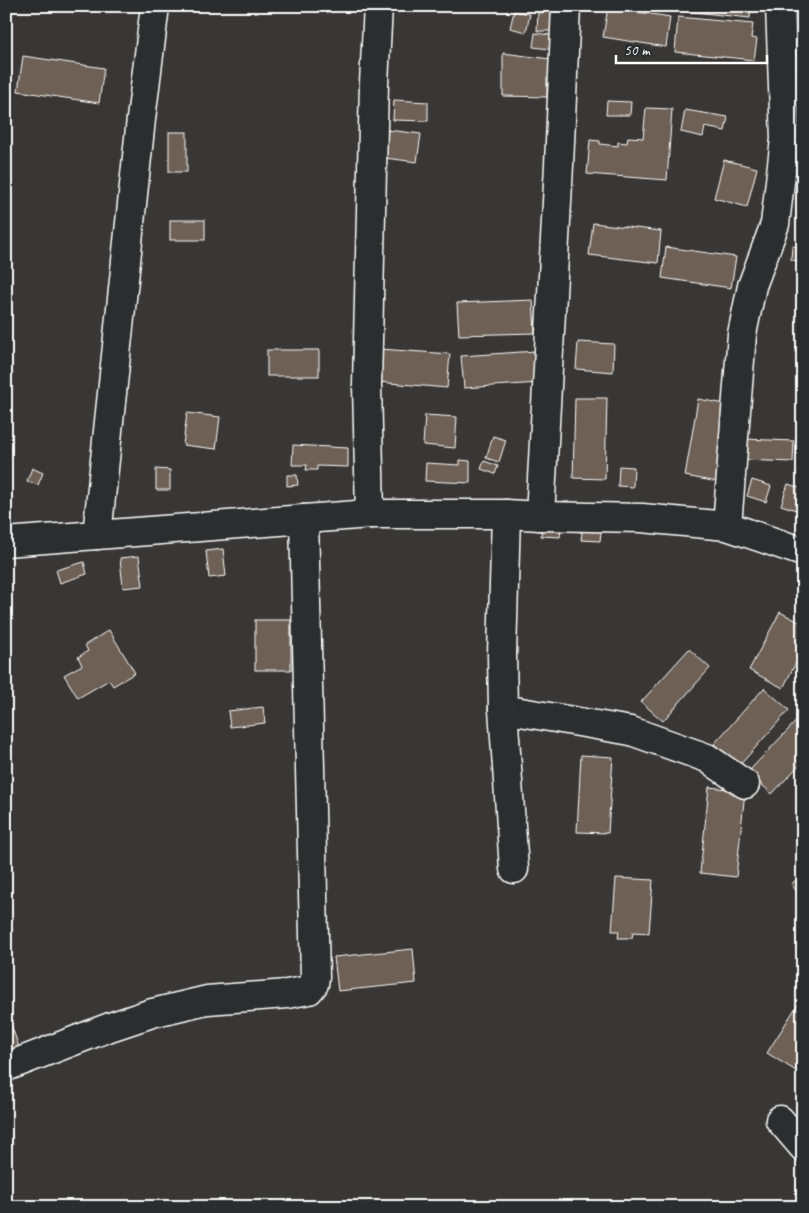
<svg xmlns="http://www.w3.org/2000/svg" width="809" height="1213" viewBox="0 0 809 1213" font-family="Caveat,sans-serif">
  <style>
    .building { fill: #6e6154; stroke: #fff }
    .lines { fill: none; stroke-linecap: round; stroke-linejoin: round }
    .minor-casing { stroke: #fff; stroke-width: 31 }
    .minor { stroke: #2a2d2e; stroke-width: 28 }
  </style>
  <rect width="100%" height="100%" fill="#383736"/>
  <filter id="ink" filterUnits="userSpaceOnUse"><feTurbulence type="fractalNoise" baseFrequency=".02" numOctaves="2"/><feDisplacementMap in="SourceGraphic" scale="10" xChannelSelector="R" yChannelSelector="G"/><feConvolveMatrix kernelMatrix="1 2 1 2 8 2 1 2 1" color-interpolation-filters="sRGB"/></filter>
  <g filter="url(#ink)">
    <!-- building -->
    <g class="building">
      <path d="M685 6H751L750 18 684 11Z"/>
      <path d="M608 7 670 17 666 47 603 37Z"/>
      <path d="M514 11 530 14 526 32 510 28Z"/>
      <path d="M538 12H551V31H537Z"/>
      <path d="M678 17 753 24 751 38 757 39 754 60 675 52Z"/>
      <path d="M535 33 559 36 557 50 533 47Z"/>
      <path d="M800 41 803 42V69H800Z"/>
      <path d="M503 53 550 59V79L547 78V97L503 96Z"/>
      <path d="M23 56 104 68 99 103 18 91Z"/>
      <path d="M394 100 428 102V121L393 120Z"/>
      <path d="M607 101 631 102 630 115H606Z"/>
      <path d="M646 108 672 109 667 180 587 174 590 140 600 141V144L618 146V142L627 143 628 137 643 138Z"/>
      <path d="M685 110 728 117 725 131 705 127 703 137 681 132Z"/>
      <path d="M388 130 421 134 417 162 385 158Z"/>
      <rect x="169" y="132" width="18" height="40"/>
      <path d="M724 160 757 168 747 207 714 198Z"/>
      <rect x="170" y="220" width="35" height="20"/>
      <path d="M593 223 661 231 658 263 589 255Z"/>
      <path d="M792 246 803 247V261L791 260Z"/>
      <path d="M666 247 736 257 731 288 662 278Z"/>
      <path d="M533 300 535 333 459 335 457 303Z"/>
      <path d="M578 342 614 344 613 372 576 369Z"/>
      <path d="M380 349 450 354 447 388 378 382Z"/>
      <rect x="267" y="350" width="52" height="26"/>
      <path d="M536 351 539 383 464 388 461 356Z"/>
      <path d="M575 398H607L605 479 573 478Z"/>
      <path d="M698 399 731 405 718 482 685 476Z"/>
      <path d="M187 413 220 417 216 449 183 445Z"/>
      <path d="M425 415 457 417 455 448 423 445Z"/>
      <path d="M493 436 506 440 499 462 486 458Z"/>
      <path d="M744 439 794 441 793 462 743 460Z"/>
      <path d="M293 445 348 448V467L317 466V470H306L307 465H292Z"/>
      <path d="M460 460 470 461V483L425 481 426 463 460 465Z"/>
      <path d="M484 461 498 466 495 474 481 469Z"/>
      <path d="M619 466 634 467 633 487 618 486Z"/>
      <path d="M32 468 43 473 38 485 27 481Z"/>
      <path d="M156 469 170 470V490H156Z"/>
      <path d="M287 475H297L298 485 287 486Z"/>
      <path d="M752 480 771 486 766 502 747 496Z"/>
      <path d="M788 484 803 489V501L799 511 781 505Z"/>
      <path d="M543 517 602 523 600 541 581 540 582 532 561 530 560 537 541 536Z"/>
      <path d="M223 549 226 576 209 578 206 551Z"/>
      <path d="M139 556 143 586 123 588 120 558Z"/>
      <path d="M84 562 87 574 60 583 56 570Z"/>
      <path d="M6 595 11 605 6 608Z"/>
      <path d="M780 612 803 624V649L783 688 749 670Z"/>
      <rect x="255" y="620" width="36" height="50"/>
      <path d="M109 630 135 673 113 686 109 680 78 698 64 675 82 665 78 657 88 651 85 645Z"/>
      <path d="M689 649 710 668 663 721 641 702Z"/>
      <path d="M764 688 789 710 739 766 714 744Z"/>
      <path d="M263 707 265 723 230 727 228 711Z"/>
      <path d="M803 714V761L772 794 748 772Z"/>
      <path d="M581 755 613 757 608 833 577 832Z"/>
      <path d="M709 787 745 791 736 877 700 873Z"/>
      <path d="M803 789V803L796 796Z"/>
      <path d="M803 875V899L791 884Z"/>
      <path d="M616 878 653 880 649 933 633 932 632 938H618L619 931H612Z"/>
      <path d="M413 949 416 983 338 991 334 957Z"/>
      <path d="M803 996V1060L796 1071 767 1053Z"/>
      <path d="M6 1010 21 1053 6 1058Z"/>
    </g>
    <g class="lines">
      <!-- minor casing -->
      <g class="minor-casing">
        <g id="minor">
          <path d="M370 514 367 385 374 83 378 6"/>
          <path d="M506 514 502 655 503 709 631 731 707 758 745 784"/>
          <path d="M540 516 559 165 566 6"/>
          <path d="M727 526 742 334 752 286 775 224 785 139 780 6"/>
          <path d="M97 535 141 119 155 6"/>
          <path d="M6 542 370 514H506L540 516 642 518 727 526 803 552"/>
          <path d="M503 709 514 869"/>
          <path d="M6 1067 110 1027 152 1013 207 1000 287 994 309 990 314 984 315 977 304 519"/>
          <path d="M780 1120 803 1147"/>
        </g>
      </g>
      <!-- minor -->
      <use href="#minor" class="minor"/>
    </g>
  </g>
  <!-- margin -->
  <rect width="809" height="1213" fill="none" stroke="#2a2d2e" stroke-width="25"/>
  <rect x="12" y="12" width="784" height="1188" fill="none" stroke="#fff" stroke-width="2" filter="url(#ink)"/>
  <!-- scale -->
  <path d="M616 55v8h151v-8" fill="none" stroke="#ffffff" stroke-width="2.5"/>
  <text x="624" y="55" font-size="15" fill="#ffffff" stroke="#2a2d2e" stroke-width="4" paint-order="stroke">50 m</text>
</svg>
